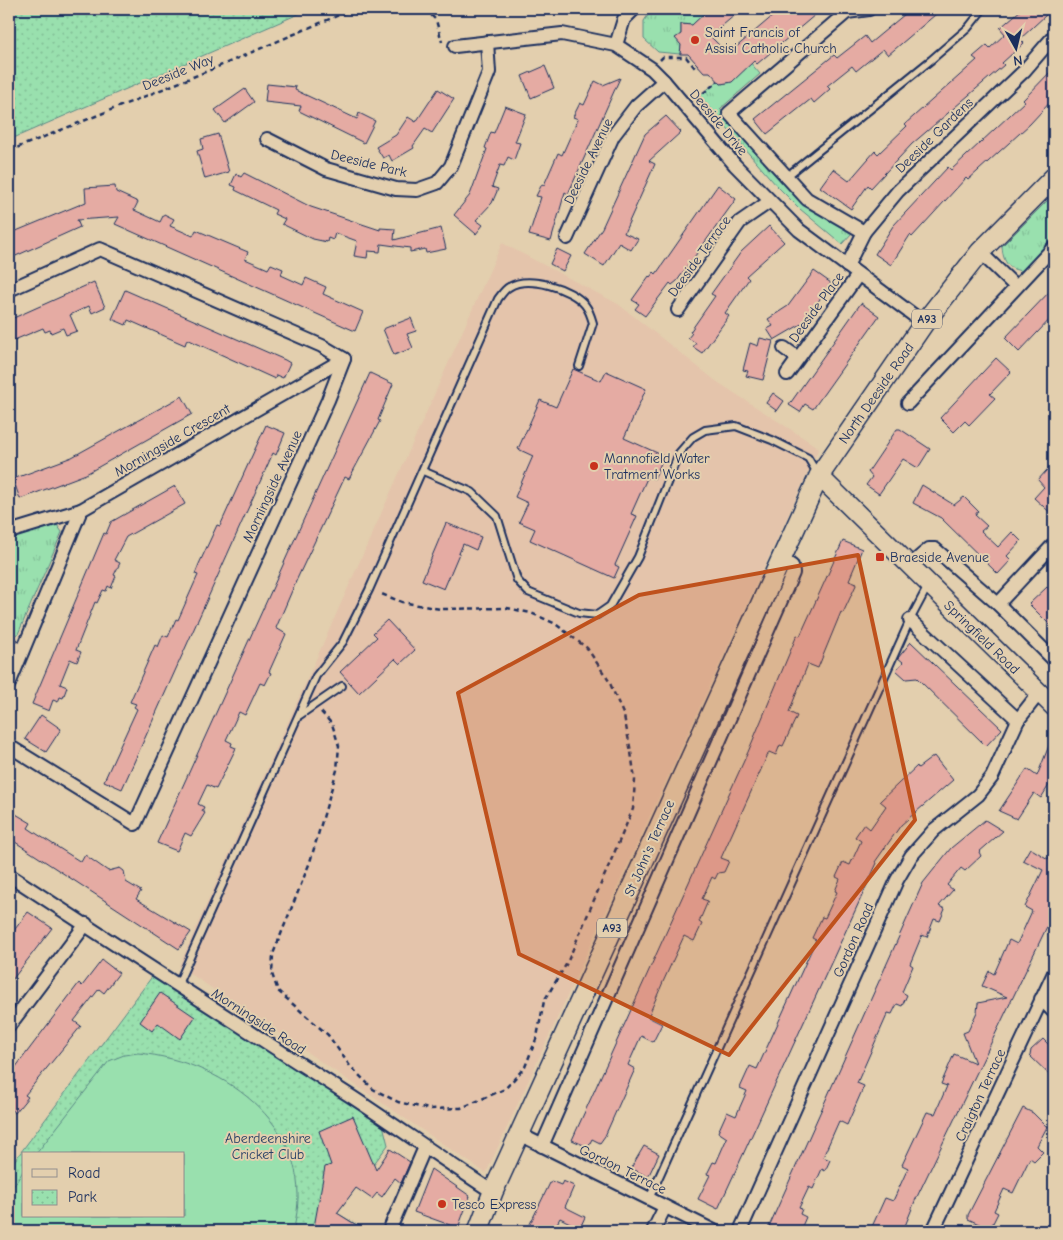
<svg xmlns="http://www.w3.org/2000/svg" width="1063" height="1240" viewBox="0 0 1063 1240" font-family="'Comic Neue',sans-serif">
  <style>
    .built { fill: #e4c4ab }
    .grass { fill: url(#grass-tufts); stroke: #5a8886 }
    .park { fill: url(#park-dots); stroke: #5a8886; fill-rule: evenodd }
    .pitch { fill: #99e0ae; stroke: #5a8886 }
    .building { fill: #e5aba3; stroke: #1b2f5e }
    .lines { fill: none; stroke-linecap: round; stroke-linejoin: round }
    .lane-casing { stroke: #1b2f5e; stroke-width: 10 }
    .street-casing { stroke: #1b2f5e; stroke-width: 16 }
    .secondary-casing { stroke: #1b2f5e; stroke-width: 21 }
    .primary-casing { stroke: #1b2f5e; stroke-width: 22 }
    .path { stroke: #1b2f5e; stroke-width: 2.5; stroke-dasharray: 5 4; stroke-linecap: butt }
    .lane { stroke: #e3cfae; stroke-width: 6 }
    .street { stroke: #e3cfae; stroke-width: 12 }
    .secondary { stroke: #e3cfae; stroke-width: 18 }
    .primary { stroke: #e3cfae; stroke-width: 19 }
    .marked { fill: #bf511c; fill-opacity: 0.2; stroke: #bf511c; stroke-width: 4; stroke-linejoin: round }
    .poi-dot { fill: #c8321e; stroke: #e3cfae; stroke-width: 2 }
    .labels { text-anchor: middle; stroke-width: 4; stroke-linejoin: round; paint-order: stroke }
    .shield { fill: #e3cfae; stroke: #575f76; stroke-width: 1 }
    .shield-label { font-size: 12px; font-weight: bold; fill: #1b2f5e }
    .poi-label { font-size: 14px; fill: #1b2f5e; stroke: #e3cfae; text-anchor: start }
    .street-label { font-size: 14px; fill: #1b2f5e; stroke: #e3cfae }
    .park-label { font-size: 14px; fill: #284166; stroke: #e3cfae }
  </style>
  <defs>
    <pattern id="grass-tufts" width="24" height="20" patternUnits="userSpaceOnUse" patternTransform="scale(1.25)"><rect width="24" height="20" fill="#99e0ae"/><path d="M3 7l-1-3M5 7V3M7 7l1-3M15 17l-1-3M17 17v-4M19 17l1-3" fill="none" stroke="#83c098"/></pattern>
    <pattern id="park-dots" width="8" height="8" patternUnits="userSpaceOnUse" patternTransform="scale(1.25)"><rect width="8" height="8" fill="#99e0ae"/><path d="M2 2h.1M6 6h.1" fill="none" stroke="#83c098" stroke-width="1.8" stroke-linecap="round"/></pattern>
  </defs>
  <rect width="100%" height="100%" fill="#e3cfae"/>
  <filter id="ink" filterUnits="userSpaceOnUse"><feTurbulence type="fractalNoise" baseFrequency=".02" numOctaves="2"/><feDisplacementMap in="SourceGraphic" scale="10" xChannelSelector="R" yChannelSelector="G"/><feConvolveMatrix kernelMatrix="1 2 1 2 8 2 1 2 1" color-interpolation-filters="sRGB"/></filter>
  <g filter="url(#ink)">
    <!-- built -->
    <path class="built" d="M502 243 618 304 716 381 819 448 486 1173 179 966Z"/>
    <!-- grass -->
    <g class="grass">
      <path d="M652 9H710L712 11 703 27 697 20 692 25 681 24V34L676 38 681 45 680 54 658 52 644 39V21Z"/>
      <path d="M739 49 760 74 720 109 804 203 852 233 842 244 800 209 776 185 699 96 718 81 721 84 731 82Z"/>
      <path d="M1054 194V241L1026 271C1009 271 1003 263 1002 246Z"/>
      <path d="M57 525 62 532 18 634 13 635 9 632V539Z"/>
    </g>
    <!-- park -->
    <g class="park">
      <path d="M9 9H310L9 140Z"/>
      <path d="M157 970 381 1117 388 1145 337 1213 367 1231H9V1168ZM24 1154H184V1216H24Z"/>
    </g>
    <!-- pitch -->
    <path class="pitch" d="M138 1053C227 1061 321 1132 293 1231H9V1193L24 1170V1216H184V1154H36L109 1061 124 1055Z"/>
    <!-- building -->
    <g class="building">
      <path d="M709 9H742L710 36 728 54 781 9H822L757 64 754 61 732 82 721 84 710 72H704L688 54H680L681 45 675 38 681 34V24L692 25Z"/>
      <path d="M911 9H942L888 55 883 49 856 71 852 66 827 86 830 89 814 103 811 99 767 134 755 119 834 55 837 58 865 36 870 43Z"/>
      <path d="M1022 9H1040L1046 15 1020 39 1024 43 1002 63 1004 65 912 144 871 188 868 185 851 209 820 187 833 169 849 181 875 151 878 154 907 126 905 124 977 60 973 57 987 45 990 48 1005 34 1000 28Z"/>
      <path d="M545 66 554 88 531 98 522 76Z"/>
      <path d="M1054 68V98L1030 124 968 180 966 178 912 237 910 235 891 265 875 254 893 226 948 167 951 170 1025 101 1023 100Z"/>
      <path d="M620 78 568 194 565 192 551 241 529 235 541 197 536 196 542 184 544 185 558 153 562 155 578 119 573 117 580 103 584 105 595 81 603 85Z"/>
      <path d="M267 84 296 87 295 90 357 119 359 113 375 121 364 143 299 111 301 106 265 102Z"/>
      <path d="M245 89 254 102 225 123 215 110Z"/>
      <path d="M438 89 454 99 432 133 425 129 413 146 414 148 392 161 389 155 383 158 376 147 396 135 408 117 416 122Z"/>
      <path d="M505 106 526 114 515 142 520 143 514 160 508 157 504 166 500 165 492 187 498 189 492 203 476 220 483 225 476 234 454 215 470 195 487 149 485 148 491 132 494 133Z"/>
      <path d="M666 116 681 132 649 161 655 164 624 233 638 239 631 250 619 243 604 266 585 254 602 228 645 134Z"/>
      <path d="M218 134 229 172 205 179 197 151 203 149 201 139Z"/>
      <path d="M244 173 311 207 380 230V228L395 229 394 240 441 228 446 249 426 253 425 249 410 252V248L381 244 380 252 368 251 367 258 354 256 357 241 335 233 333 240 328 238 327 242 313 239 282 224 285 219 274 214 276 210 235 190 236 187 231 185 236 174 241 177Z"/>
      <path d="M718 185 736 199 677 281 672 285 670 283 645 316 635 309 639 304 632 300 649 276 650 277 654 272 656 274Z"/>
      <path d="M115 186 116 192 138 202 134 210 160 222 164 214 174 219 170 226 193 236 196 230 236 247 248 252 245 259 268 269 271 264 283 269 281 275 303 285 306 278 326 287 323 294 363 312 355 331 115 224 119 217 77 220 80 227 9 259V234L86 202 85 188Z"/>
      <path d="M769 226 784 242 746 276 749 279 725 313 729 316 702 353 693 347 696 343 688 338 692 333 690 332 715 296 711 294 741 252Z"/>
      <path d="M557 249 571 256 563 271 550 264Z"/>
      <path d="M814 271 831 283 803 323 774 340 767 329 773 326 768 319 788 306Z"/>
      <path d="M94 282 105 307 92 313 89 306 70 315 77 331 66 335 63 328 51 333 50 330 45 332 43 328 12 341 9 333V320Z"/>
      <path d="M1054 287V315L1019 352 1005 338Z"/>
      <path d="M125 290 285 360 290 363 283 378 276 375 275 379 187 339 185 345 128 320 126 325 112 319Z"/>
      <path d="M861 303 879 316 813 409 805 404 800 412 789 405Z"/>
      <path d="M411 318 416 331 407 334 413 348 394 355 383 329Z"/>
      <path d="M760 338 773 341 763 380 746 376 748 371 743 370 750 343 758 346Z"/>
      <path d="M996 358 1011 372 990 394 995 398 969 425 965 421 954 432 940 418Z"/>
      <path d="M573 369 601 381 606 371 646 389 624 438 664 456 654 479 648 476 631 514 637 516 615 565 619 567 614 578 530 540 535 529 519 522 528 503 515 497 533 456 518 449 540 400 556 407Z"/>
      <path d="M370 373 393 384 378 420 380 421 349 479 345 477 297 579 276 628 286 634 269 672 271 673 265 685 260 683 245 715 239 712 226 740 232 743 231 746 236 748 216 789 207 785 198 804 204 807 202 811 205 813 191 836 185 833 177 851 157 843Z"/>
      <path d="M773 393 784 401 777 411 766 403Z"/>
      <path d="M182 396 192 414 86 474 20 499 13 479 72 457Z"/>
      <path d="M266 425 285 433 276 455 273 453 122 789 104 781 137 709 134 707 136 704 130 702 155 645 158 647 163 635 168 637 176 619 178 620 198 575 195 574 199 564 217 525 220 526Z"/>
      <path d="M897 429H900L930 449 918 468 903 459 879 494 866 485 872 477 868 472Z"/>
      <path d="M1054 462V516L1034 498 1044 487 1038 480Z"/>
      <path d="M922 485 954 505 964 497 978 511 975 515 987 526 981 531 998 547 1012 532 1021 541 1007 556 1011 560 998 574 941 518 913 503Z"/>
      <path d="M175 486 185 504 126 537 114 560 120 563 114 575 116 576 111 588 108 586 106 591 103 590 97 603 95 602 76 650 81 652 77 662 70 659 60 684 67 687 63 698 60 697 58 702 53 700 49 711 32 704 104 533 106 534 111 522Z"/>
      <path d="M446 523 481 537 476 550 463 544 444 589 422 580Z"/>
      <path d="M843 541 862 549 849 580 857 583 843 613 841 612 818 668 808 664 789 712 797 716 783 746 780 745 776 755 769 752 721 858 729 861 724 872 718 873 715 879 712 877 702 899 708 901 699 922 702 924 694 941 684 936 663 982 648 1017 662 1024 653 1042 641 1036 628 1065 635 1069 605 1136 600 1143 592 1139 588 1147 572 1140 748 752 797 635 800 636Z"/>
      <path d="M1047 587 1054 594V629L1029 604Z"/>
      <path d="M387 620 415 650 400 664 395 659 359 693 340 672 377 637 373 633Z"/>
      <path d="M911 642 1002 729 986 746 917 678 906 679 896 670 903 662 898 658Z"/>
      <path d="M41 715 61 729 46 752 25 739Z"/>
      <path d="M1054 733V777L1041 798 1034 793 1017 819 999 811 1027 769 1037 776Z"/>
      <path d="M934 756 953 780 901 825 875 862 877 863 718 1209 698 1199 710 1175 707 1174 713 1162 716 1163 727 1138 718 1132 727 1112 736 1116 747 1091 740 1088 750 1066 757 1069 816 940 812 938 822 917 825 918 837 892 835 891 840 879 836 877 843 862 850 865 861 841 855 837 864 824 870 829 886 806 880 801 917 766 918 768Z"/>
      <path d="M9 810 31 823 28 828 37 834 81 862 85 855 108 871 120 868 124 871 126 882 141 891 136 899 191 932 179 949 9 838Z"/>
      <path d="M985 820 1003 831 979 852 981 856 965 871 961 868 947 885 953 890 939 906 945 909 940 921 934 919 927 937 922 935 910 964 913 966 902 992 907 995 902 1006 897 1004 892 1014 888 1013 857 1083 864 1086 847 1125 839 1121 823 1157 830 1160 825 1171 822 1169 813 1189 809 1187 799 1208 802 1209 800 1214 806 1217 800 1231H767L923 883 951 848Z"/>
      <path d="M1054 845V912L915 1201 903 1231H870L885 1198 893 1201 908 1168 902 1165 927 1112 935 1114 947 1086 941 1084 954 1054 975 1063 963 1033 968 1031 977 1012 978 1003 1007 997 982 986 989 971 994 974 1009 940 1017 944 1032 911 1025 907 1043 870 1023 860 1030 848 1048 859Z"/>
      <path d="M28 912 52 928 9 984V937Z"/>
      <path d="M102 960 119 973 104 993 99 989 74 1021 81 1026 25 1095 28 1097 15 1113 9 1108V1076L79 983 82 986Z"/>
      <path d="M160 993 195 1017 180 1039 158 1023 152 1031 140 1022Z"/>
      <path d="M1043 1039 1054 1050V1079L1030 1056 1031 1050Z"/>
      <path d="M1023 1108 1033 1113 1047 1127 1037 1146 1043 1152 1034 1161 1030 1158 1013 1193 1004 1189 994 1211 998 1213 990 1229 968 1219V1215Z"/>
      <path d="M353 1116 376 1170 390 1149 410 1162 401 1183 395 1178 382 1197 377 1193 372 1199 356 1188 337 1213 366 1231H320L314 1227 325 1167 331 1165 319 1131Z"/>
      <path d="M644 1146 659 1154 648 1177 631 1168Z"/>
      <path d="M431 1169 470 1196 458 1228 414 1212Z"/>
      <path d="M551 1181 561 1185 563 1181 574 1186 565 1207 585 1217 580 1228 560 1218 553 1231H535L528 1228Z"/>
    </g>
    <g class="lines">
      <!-- lane casing -->
      <g class="lane-casing">
        <g id="lane">
          <path d="M786 177 931 60 968 28 983 9"/>
          <path d="M423 471 472 492 497 516 517 580 528 592 579 613 597 615 610 606 638 557 679 453 693 437 705 430 736 426 772 440 808 458 817 473"/>
          <path d="M300 715 342 686"/>
          <path d="M178 984 316 676 343 642 369 590 498 299C501 295 505 289 509 287 528 275 572 288 585 305 589 310 591 316 593 323L579 366"/>
          <path d="M649 1199 910 620 928 586"/>
        </g>
      </g>
      <!-- street casing -->
      <g class="street-casing">
        <g id="street">
          <path d="M843 9 847 12 869 9"/>
          <path d="M847 12 729 113 807 199 864 232"/>
          <path d="M616 45 624 19 634 9"/>
          <path d="M455 46 562 34 616 45 652 69 664 81 735 165 799 230 924 323"/>
          <path d="M267 139 326 169 396 189 417 190 437 183 451 166 489 72 487 42"/>
          <path d="M567 238 613 136 636 106 664 81"/>
          <path d="M980 252 1016 287"/>
          <path d="M847 266 864 232 898 191 1024 71 1054 36"/>
          <path d="M9 290 100 249 322 346 344 359 328 400 135 824 9 746"/>
          <path d="M678 310 740 222 769 202"/>
          <path d="M784 348 798 358"/>
          <path d="M787 374 858 275"/>
          <path d="M908 403 1054 247"/>
          <path d="M9 532 81 510 344 359"/>
          <path d="M909 566 929 549H935L998 604 1054 660"/>
          <path d="M998 604 1054 544"/>
          <path d="M910 620 1018 720"/>
          <path d="M9 643 22 652"/>
          <path d="M9 684 81 510"/>
          <path d="M9 875C123 950 237 1024 352 1097 399 1128 445 1161 493 1192"/>
          <path d="M1041 999 1054 1012"/>
          <path d="M9 1026 86 924"/>
          <path d="M519 1134 714 1231"/>
          <path d="M542 1146 793 573 792 566 780 558"/>
          <path d="M389 1231 425 1147"/>
          <path d="M653 1231 665 1207"/>
          <path d="M740 1231 897 880 911 856 934 830 978 795 992 777 1018 720 1039 693"/>
          <path d="M933 1231 1054 973"/>
        </g>
      </g>
      <!-- secondary casing -->
      <g class="secondary-casing">
        <path id="secondary" d="M819 476 1054 707"/>
      </g>
      <!-- primary casing -->
      <g class="primary-casing">
        <path id="primary" d="M478 1231 493 1192 819 476 924 323 980 252 1054 177"/>
      </g>
      <!-- path -->
      <g class="path">
        <path d="M425 9 436 20 442 42"/>
        <path d="M660 60 663 57H686L695 68 698 65"/>
        <path d="M696 99 718 81"/>
        <path d="M9 151 215 68 353 9"/>
        <path d="M321 712 332 724 339 746 337 770 310 862 273 954 272 974 278 991 328 1035 350 1066 373 1089 398 1102 429 1109 461 1108 505 1089 525 1067 537 1037 544 1001 567 963 633 809 635 780 631 752 624 716 609 681 587 648 554 623 531 613 507 608 440 609 402 602 379 593"/>
      </g>
      <!-- lane -->
      <use href="#lane" class="lane"/>
      <!-- street -->
      <use href="#street" class="street"/>
      <!-- secondary -->
      <use href="#secondary" class="secondary"/>
      <!-- primary -->
      <use href="#primary" class="primary"/>
    </g>
  </g>
  <!-- marked area -->
  <path class="marked" d="M858 555 915 820 729 1055 519 954 458 693 639 595Z"/>
  <!-- markers -->
  <g class="poi-dot">
    <circle cx="695" cy="40" r="5"/>
    <circle cx="594" cy="466" r="5"/>
    <rect x="875" y="552" width="10" height="10" rx="2.5"/>
    <circle cx="442" cy="1204" r="5"/>
  </g>
  <g class="labels">
    <!-- shield labels -->
    <g class="shield">
      <rect x="912" y="309.5" width="30" height="19" rx="4"/>
      <rect x="597" y="918.5" width="30" height="19" rx="4"/>
    </g>
    <g class="shield-label">
      <text x="927" y="323">A93</text>
      <text x="612" y="932">A93</text>
    </g>
    <!-- poi labels -->
    <g class="poi-label">
      <text x="705" y="37">Saint Francis of<tspan x="705" dy="16">Assisi Catholic Church</tspan></text>
      <text x="604" y="463">Mannofield Water<tspan x="604" dy="16">Tratment Works</tspan></text>
      <text x="890" y="562">Braeside Avenue</text>
      <text x="452" y="1209">Tesco Express</text>
    </g>
    <!-- street labels -->
    <g class="street-label">
      <text transform="translate(178 72) rotate(-22)" y="5">Deeside Way</text>
      <text transform="translate(719 122) rotate(50)" y="5">Deeside Drive</text>
      <text transform="translate(934 135) rotate(-44)" y="5">Deeside Gardens</text>
      <text transform="translate(588 161) rotate(-64)" y="5">Deeside Avenue</text>
      <text transform="translate(369 163) rotate(14)" y="5">Deeside Park</text>
      <text transform="translate(699 256) rotate(-54)" y="5">Deeside Terrace</text>
      <text transform="translate(816 307) rotate(-54)" y="5">Deeside Place</text>
      <text transform="translate(876 393) rotate(-55)" y="5">North Deeside Road</text>
      <text transform="translate(172 440) rotate(-30)" y="5">Morningside Crescent</text>
      <text transform="translate(272 486) rotate(-65)" y="5">Morningside Avenue</text>
      <text transform="translate(982 637) rotate(44)" y="5">Springfield Road</text>
      <text transform="translate(649 848) rotate(-66)" y="5">St John's Terrace</text>
      <text transform="translate(853 940) rotate(-66)" y="5">Gordon Road</text>
      <text transform="translate(259 1021) rotate(33)" y="5">Morningside Road</text>
      <text transform="translate(980 1095) rotate(-65)" y="5">Craigton Terrace</text>
      <text transform="translate(623 1169) rotate(26)" y="5">Gordon Terrace</text>
    </g>
    <!-- park labels -->
    <g class="park-label">
      <text x="268" y="1143">Aberdeenshire<tspan x="268" dy="16">Cricket Club</tspan></text>
    </g>
  </g>
  <!-- margin -->
  <rect width="1063" height="1240" fill="none" stroke="#e3cfae" stroke-width="30"/>
  <rect x="15" y="15" width="1033" height="1210" fill="none" stroke="#1b2f5e" stroke-width="2" filter="url(#ink)"/>
  <!-- legend -->
  <rect x="22" y="1152" width="162" height="65" fill="#e3cfae" stroke="#938f8e"/>
  <rect x="32" y="1169" width="25" height="8" fill="#e3cfae" stroke="#938f8e"/>
  <text x="68" y="1178" font-size="15" fill="#1b2f5e">Road</text>
  <rect x="32" y="1190" width="25" height="15" fill="url(#park-dots)" stroke="#938f8e"/>
  <text x="68" y="1202" font-size="15" fill="#1b2f5e">Park</text>
  <!-- north arrow -->
  <g transform="translate(1016 48) rotate(172)" stroke="#e3cfae" stroke-width="4" paint-order="stroke">
  <path d="M0-4L9 19L0 12L-9 19Z" fill="#1b2f5e"/>
  <text y="-8" font-size="14" font-weight="bold" text-anchor="middle" fill="#1b2f5e">N</text>
  </g>
</svg>
